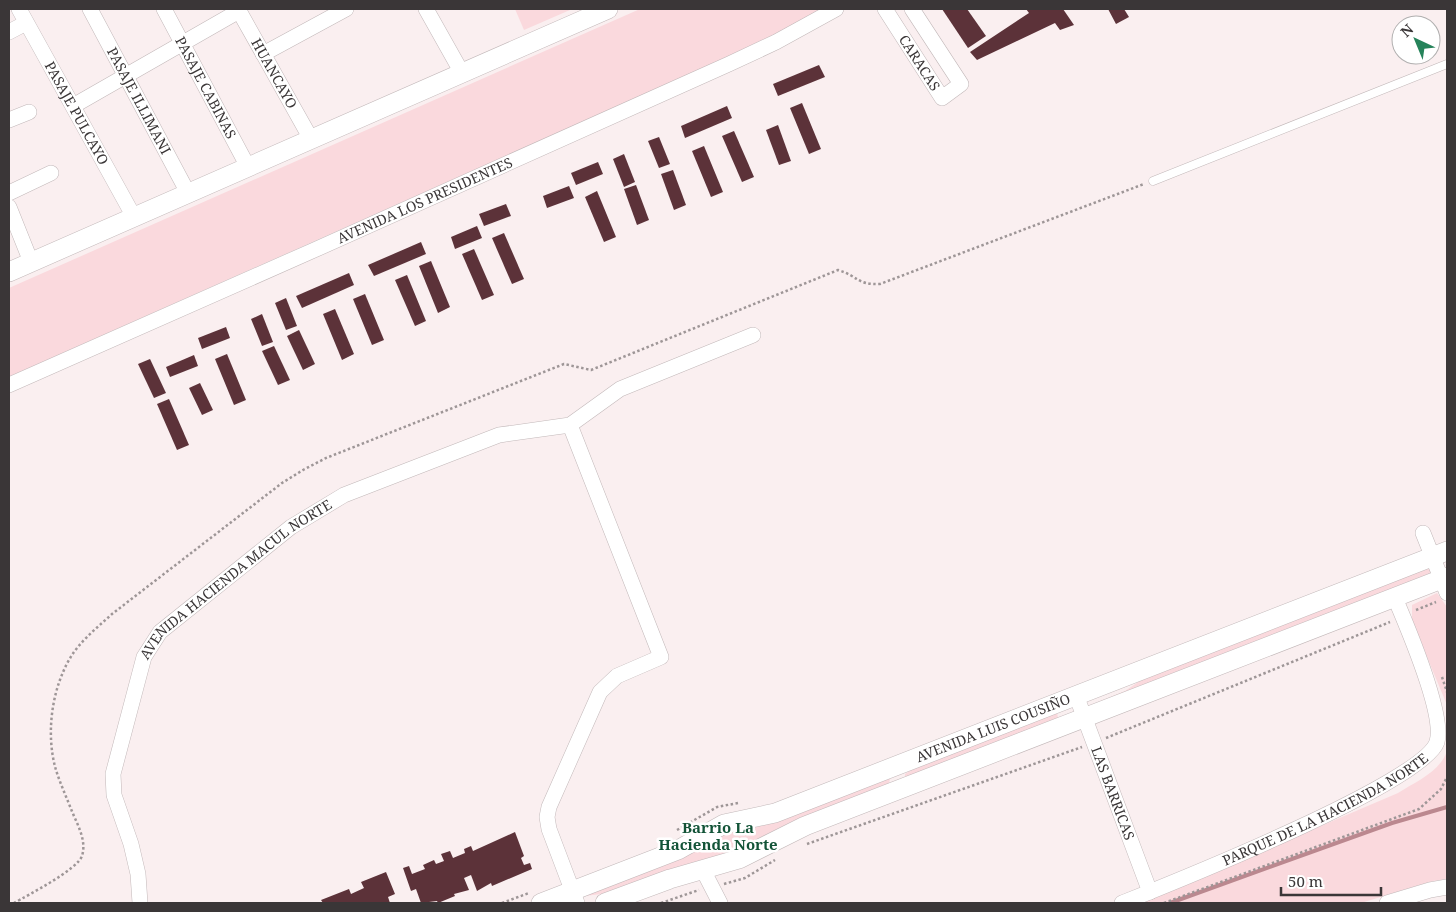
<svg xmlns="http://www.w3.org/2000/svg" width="1456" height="912" viewBox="0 0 1456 912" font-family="'Noto Serif',serif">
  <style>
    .green { fill: #fad9dd }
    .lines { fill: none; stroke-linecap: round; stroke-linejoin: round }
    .stream { stroke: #bb888f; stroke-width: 4 }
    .building { fill: #5c3239 }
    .service-casing { stroke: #c2b8b9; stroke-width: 9 }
    .minor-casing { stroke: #c2b8b9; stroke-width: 16 }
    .tertiary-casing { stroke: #c2b8b9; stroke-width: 20 }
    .path { stroke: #9e9697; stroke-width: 2.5; stroke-dasharray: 2.5 2.5; stroke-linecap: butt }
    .service { stroke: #fff; stroke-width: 8 }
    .minor { stroke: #fff; stroke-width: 15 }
    .tertiary { stroke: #fff; stroke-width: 19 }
    .labels { text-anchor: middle; stroke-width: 5; stroke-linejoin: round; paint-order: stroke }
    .street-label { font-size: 14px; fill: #3a3637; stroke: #fff }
    .neighbourhood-label { font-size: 15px; font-weight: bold; fill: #135438; stroke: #fff }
  </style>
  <rect width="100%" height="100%" fill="#faeff0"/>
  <!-- green -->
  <g class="green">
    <path d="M515 9H569L570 10 524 30Z"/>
    <path d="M640 9H824L778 34 699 70 9 377V288Z"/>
    <path d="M1432 568 1434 572 1091 705 1125 691 1147 676 1409 574Z"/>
    <path d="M1437 593 1447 607V705L1412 621V605Z"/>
    <path d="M1057 712 1059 725 911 779 905 776V774L925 761Z"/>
    <path d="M1447 751V879L1433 881 1361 903H1141L1398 793C1415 782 1440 772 1447 751Z"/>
    <path d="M883 774 890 779 888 787 726 857 602 894 584 896 580 894 725 829Z"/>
  </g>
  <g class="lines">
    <!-- stream -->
    <path class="stream" d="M1170 903 1392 823 1447 807"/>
  </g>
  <!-- building -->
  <g class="building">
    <path d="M942 9H967L986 36 968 48Z"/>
    <path d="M1026 9H1063L1074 25 1060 30 1055 23 977 60 970 52 1029 13Z"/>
    <path d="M1108 9H1124L1129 17 1116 24Z"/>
    <path d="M819 65 825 77 778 96 773 84Z"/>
    <path d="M802 103 821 149 809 154 790 108Z"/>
    <path d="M727 106 732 118 685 138 681 126Z"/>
    <path d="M778 125 791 161 779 165 766 130Z"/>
    <path d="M734 131 754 177 742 182 722 136Z"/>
    <path d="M659 137 670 164 659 168 648 141Z"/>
    <path d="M704 146 723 192 711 197 692 151Z"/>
    <path d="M624 154 635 182 624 187 613 159Z"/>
    <path d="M598 162 603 174 576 185 571 173Z"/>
    <path d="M673 170 686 205 674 210 661 174Z"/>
    <path d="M636 185 649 220 637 225 624 189Z"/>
    <path d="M569 186 574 198 547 208 543 196Z"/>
    <path d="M597 191 616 237 604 242 585 197Z"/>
    <path d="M506 204 511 216 484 226 479 214Z"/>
    <path d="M477 226 482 238 455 249 451 237Z"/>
    <path d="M504 233 524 279 512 284 492 238Z"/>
    <path d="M421 242 426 254 374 276 368 265Z"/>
    <path d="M474 249 494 295 482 300 462 254Z"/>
    <path d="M431 261 450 307 438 313 419 266Z"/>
    <path d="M349 273 354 285 302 308 296 296Z"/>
    <path d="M407 275 426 321 415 326 395 280Z"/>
    <path d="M365 294 384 340 372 345 353 299Z"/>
    <path d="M286 298 297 326 286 330 275 303Z"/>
    <path d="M335 309 354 354 342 360 323 314Z"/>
    <path d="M262 314 273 342 262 346 251 319Z"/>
    <path d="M226 327 230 338 202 349 198 338Z"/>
    <path d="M299 330 315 364 303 370 287 336Z"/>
    <path d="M274 346 290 380 278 385 262 351Z"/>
    <path d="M227 354 246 400 234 405 215 359Z"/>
    <path d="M194 355 198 366 170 377 166 367Z"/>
    <path d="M150 359 166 393 154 398 138 364Z"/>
    <path d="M200 383 213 410 202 415 189 388Z"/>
    <path d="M169 399 189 445 177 450 157 404Z"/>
    <path d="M515 832 524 856 521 858 524 865 530 863 532 869 492 886 491 883 477 891 471 875 464 878 469 890 454 894 455 896 438 903 437 901 421 903 416 889 411 891 403 868 409 866 412 874 425 869 423 865 434 860 436 864 444 861 441 854 450 851 453 858 465 853 464 849 471 846 473 851Z"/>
    <path d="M386 872 395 894 388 897 390 903H323L321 900 349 889 351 894 364 888 361 882Z"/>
  </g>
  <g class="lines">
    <!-- service casing -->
    <g class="service-casing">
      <path id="service" d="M1153 181 1447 64"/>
    </g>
    <!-- minor casing -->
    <g class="minor-casing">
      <g id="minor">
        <path id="s1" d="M19 9 134 217"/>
        <path id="s2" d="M90 9 188 193"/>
        <path id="s3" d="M164 9 248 167"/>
        <path id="s4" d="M238 9 311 139"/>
        <path d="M426 9 462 73"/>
        <path id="s5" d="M885 9 942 98 961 84 912 9"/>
        <path d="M9 32 26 23"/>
        <path d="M263 54 346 9"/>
        <path d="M73 106 239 11"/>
        <path d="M9 120 29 112"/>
        <path d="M9 193 51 173"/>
        <path d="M9 207 31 262"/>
        <path id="s6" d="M9 385 312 251 729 64 776 42 836 9"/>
        <path d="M570 425 661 657 617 676 600 692 549 807 547 817 549 829 577 903"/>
        <path d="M1423 533 1447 593"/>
        <path id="s7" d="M1076 695 1150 892"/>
        <path d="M703 870 720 903"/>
        <path id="s8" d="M140 903 138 874 131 844 114 795 113 774 144 657 160 632 291 527 344 495 499 435 570 425 620 389 753 335"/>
        <path id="s9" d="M1122 903C1172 883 1423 783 1437 742 1445 715 1407 626 1395 598"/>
        <path d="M1387 903 1430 890 1447 887"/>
      </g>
    </g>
    <!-- tertiary casing -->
    <g class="tertiary-casing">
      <g id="tertiary">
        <path d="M9 272 608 9"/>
        <path id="s10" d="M541 903 678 850 724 824 775 813 1447 551"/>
        <path d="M605 903 670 879 739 859 805 826 1447 577"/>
      </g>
    </g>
    <!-- path -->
    <g class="path">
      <path d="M1416 610 1436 602"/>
      <path d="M1442 677 1447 692"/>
      <path d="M1106 738 1390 622"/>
      <path d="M677 830 717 807 738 803"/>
      <path d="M807 844 1082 747"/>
      <path d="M724 884 745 878 775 860"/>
      <path d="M14 903C28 895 77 870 82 856 87 840 77 824 71 809 66 796 60 783 56 770 45 733 52 684 74 652 85 637 99 626 112 614L282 483 303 470 326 458 564 364 591 370 838 270C858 276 857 285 880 284L1144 184"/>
      <path d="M502 903 529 893"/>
      <path d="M661 903 699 890"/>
      <path d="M1164 903 1419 809 1441 789 1447 777"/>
    </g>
    <!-- service -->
    <use href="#service" class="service"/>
    <!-- minor -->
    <use href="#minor" class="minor"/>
    <!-- tertiary -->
    <use href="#tertiary" class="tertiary"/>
  </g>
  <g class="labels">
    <!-- street labels -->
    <g class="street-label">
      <text dy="5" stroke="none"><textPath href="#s5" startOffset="64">CARACAS</textPath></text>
      <text dy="5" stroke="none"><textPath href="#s4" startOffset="74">HUANCAYO</textPath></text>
      <text dy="5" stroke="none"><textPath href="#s3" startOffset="89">PASAJE CABINAS</textPath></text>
      <text dy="5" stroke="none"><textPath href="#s2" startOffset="104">PASAJE ILLIMANI</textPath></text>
      <text dy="5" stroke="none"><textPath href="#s1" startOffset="119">PASAJE PULCAYO</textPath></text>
      <text dy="5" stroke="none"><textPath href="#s6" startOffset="455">AVENIDA LOS PRESIDENTES</textPath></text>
      <text dy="5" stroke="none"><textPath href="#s8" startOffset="375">AVENIDA HACIENDA MACUL NORTE</textPath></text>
      <text dy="5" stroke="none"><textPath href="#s10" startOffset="486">AVENIDA LUIS COUSIÑO</textPath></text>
      <text dy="5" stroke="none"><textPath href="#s7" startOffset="105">LAS BARRICAS</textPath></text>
      <text dy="5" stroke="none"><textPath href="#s9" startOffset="224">PARQUE DE LA HACIENDA NORTE</textPath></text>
    </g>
    <!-- neighbourhood labels -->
    <g class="neighbourhood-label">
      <text x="718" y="833">Barrio La<tspan x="718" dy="17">Hacienda Norte</tspan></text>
    </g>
  </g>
  <!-- border -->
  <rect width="1456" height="912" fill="none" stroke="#3a3637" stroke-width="20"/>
  <!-- north arrow -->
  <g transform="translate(1416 40) rotate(316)"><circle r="24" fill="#ffffff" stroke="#b0afaf"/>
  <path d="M0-4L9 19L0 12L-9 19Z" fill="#26835a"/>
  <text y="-8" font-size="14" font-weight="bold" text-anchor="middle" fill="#3a3637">N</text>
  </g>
  <!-- scale -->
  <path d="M1281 887v8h100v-8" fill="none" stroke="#3a3637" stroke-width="2.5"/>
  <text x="1288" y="887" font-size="15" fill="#3a3637" stroke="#ffffff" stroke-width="4" paint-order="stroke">50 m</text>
</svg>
